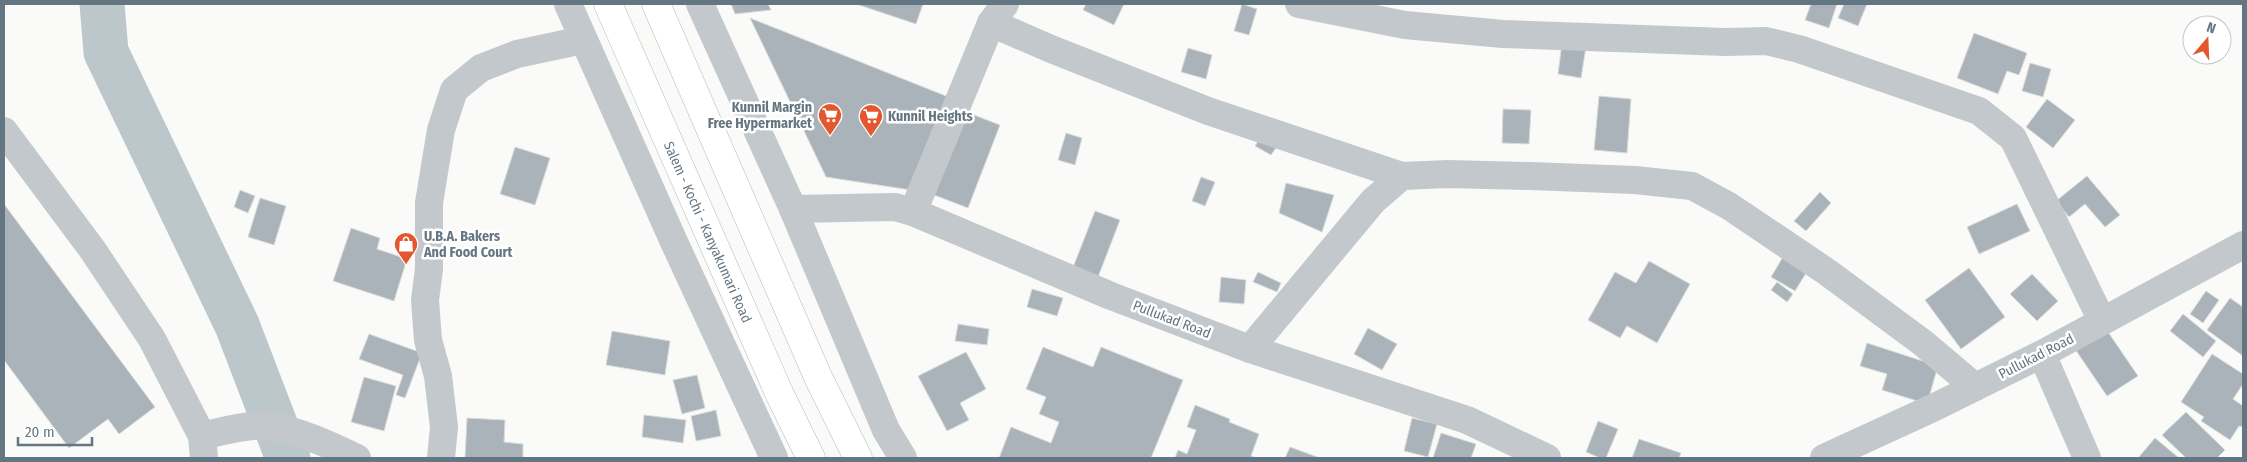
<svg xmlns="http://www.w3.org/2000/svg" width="2247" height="462" viewBox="0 0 2247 462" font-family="'Fira Sans Condensed',sans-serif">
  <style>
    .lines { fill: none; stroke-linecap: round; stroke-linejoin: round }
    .river { stroke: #bbc7cb; stroke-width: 45 }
    .building { fill: #aab3b9; stroke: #dcdcda }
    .highway-casing { stroke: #b4b9bd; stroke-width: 29 }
    .minor { stroke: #c3c8cc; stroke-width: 28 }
    .highway { stroke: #fff; stroke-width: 28 }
    .labels { text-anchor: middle; stroke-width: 5; stroke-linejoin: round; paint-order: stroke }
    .poi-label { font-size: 14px; font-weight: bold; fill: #657683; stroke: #fff; text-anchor: start }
    .street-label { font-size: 14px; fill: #657683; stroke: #fff }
  </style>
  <rect width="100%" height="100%" fill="#fafaf8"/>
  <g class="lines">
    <!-- river -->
    <path class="river" d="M102 4 106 52 237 325 288 458"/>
  </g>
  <!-- building -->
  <g class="building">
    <path d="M731 4H768L771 10 735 14Z"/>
    <path d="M856 4H923L916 24Z"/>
    <path d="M1086 4H1124L1114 25 1083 10Z"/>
    <path d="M1242 4 1257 9 1249 35 1234 31Z"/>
    <path d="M1811 4H1837L1829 28 1805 20Z"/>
    <path d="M1844 4H1867L1858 26 1838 18Z"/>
    <path d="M750 18 951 98 917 191 826 177Z"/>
    <path d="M1974 33 2027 53 2019 75 2007 71 1998 94 1957 78Z"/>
    <path d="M1562 43 1586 47 1581 78 1558 74Z"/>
    <path d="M1188 48 1212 55 1206 79 1181 72Z"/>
    <path d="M2030 63 2051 69 2043 97 2022 91Z"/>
    <path d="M1599 96 1631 99 1627 153 1594 150Z"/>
    <path d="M2047 99 2075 120 2053 148 2026 127Z"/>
    <path d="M1503 109 1531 110 1529 144 1502 143Z"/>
    <path d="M961 110 1000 125 968 208 929 193Z"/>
    <path d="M1264 132 1280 142 1271 155 1255 146Z"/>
    <path d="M1066 133 1082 138 1075 165 1058 160Z"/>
    <path d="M515 147 550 158 535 205 500 194Z"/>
    <path d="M2087 176 2120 215 2105 227 2085 204 2069 217 2056 201Z"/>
    <path d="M1201 177 1215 182 1205 206 1192 201Z"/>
    <path d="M1286 183 1334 195 1322 232 1279 213Z"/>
    <path d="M240 190 255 196 248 213 234 207Z"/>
    <path d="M1820 192 1831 203 1806 231 1794 221Z"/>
    <path d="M260 198 286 206 274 245 248 237Z"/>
    <path d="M4 204 155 407 119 434 108 419 69 448 4 360Z"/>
    <path d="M2017 204 2030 231 1979 254 1967 227Z"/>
    <path d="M1095 211 1120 220 1095 285 1070 275Z"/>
    <path d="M351 228 380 238 377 249 407 259 394 301 333 281Z"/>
    <path d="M1787 250 1811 265 1795 291 1771 277Z"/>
    <path d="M1649 261 1690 284 1657 343 1627 326 1620 338 1588 320 1615 272 1636 283Z"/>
    <path d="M1969 268 2005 317 1961 349 1925 300Z"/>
    <path d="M1258 272 1281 283 1277 292 1253 282Z"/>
    <path d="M2032 274 2058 301 2037 321 2010 294Z"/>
    <path d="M1221 277 1246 280 1244 304 1219 302Z"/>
    <path d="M1777 282 1793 294 1787 302 1771 290Z"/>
    <path d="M1032 289 1063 298 1057 316 1027 307Z"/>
    <path d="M2206 291 2219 300 2203 323 2190 314Z"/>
    <path d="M2230 298 2243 307V356L2207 330Z"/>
    <path d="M2183 314 2216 341 2203 357 2170 331Z"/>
    <path d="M958 324 989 329 987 345 955 341Z"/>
    <path d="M1368 328 1397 344 1382 370 1354 354Z"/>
    <path d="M2106 329 2138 376 2107 396 2075 349Z"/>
    <path d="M612 331 670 341 665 375 606 365Z"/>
    <path d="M369 334 422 353 405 398 396 395 403 375 359 359Z"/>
    <path d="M1867 343 1938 366 1927 404 1882 390 1887 374 1860 366Z"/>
    <path d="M1043 347 1093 367 1101 347 1183 380 1151 458H999L1011 427 1051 443 1059 422 1039 414 1046 397 1026 389Z"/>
    <path d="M966 352 986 389 960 403 969 420 947 431 918 376Z"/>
    <path d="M2212 354 2243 374V384L2233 399 2243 406V427L2239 426 2230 440 2201 421 2204 417 2181 402Z"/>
    <path d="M697 375 705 408 682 414 673 380Z"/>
    <path d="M364 377 396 386 384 431 351 422Z"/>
    <path d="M1195 405 1230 419 1229 422 1259 434 1251 456 1257 458H1175L1178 450 1187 454 1196 430 1187 427Z"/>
    <path d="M716 410 721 436 696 441 691 416Z"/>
    <path d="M2186 412 2225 450 2217 458H2186L2162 435Z"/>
    <path d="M644 415 686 420 683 443 642 437Z"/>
    <path d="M467 418 505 420 504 442 523 444V458H465Z"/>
    <path d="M1412 418 1437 424 1428 457 1404 451Z"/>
    <path d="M1598 421 1618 429 1606 458H1600L1586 452Z"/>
    <path d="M1441 433 1476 444 1471 458H1433Z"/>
    <path d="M2155 438 2179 458H2138Z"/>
    <path d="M1639 439 1681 453 1679 458H1632Z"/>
    <path d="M1290 447 1320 458H1285Z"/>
  </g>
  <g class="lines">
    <!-- highway casing -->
    <g class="highway-casing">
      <g id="highway">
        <path d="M608 4 780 395 811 458"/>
        <path d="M656 4 818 377 858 458"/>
      </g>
    </g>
    <!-- minor -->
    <g class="minor">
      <path d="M568 4 674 242 774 458"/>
      <path d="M700 4 793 209 886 430 903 458"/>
      <path d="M1299 4 1405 25 1503 34 1726 42 1766 41 1799 49 1979 111 2013 138 2102 321"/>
      <path d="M991 23 1051 49 1208 111 1402 176 1448 174 1530 176 1635 180 1692 186 1729 206 1827 272 1923 343 1975 387"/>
      <path d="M4 131 92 249 152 339 202 436 204 458"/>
      <path d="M793 209 895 207 913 212 1111 296 1250 349 1467 420 1547 458"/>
      <path d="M913 212 991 23 1005 4"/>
      <path d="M1250 349 1373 201 1402 176"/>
      <path d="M2042 354 2087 458"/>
      <path d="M202 436C219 432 253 423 270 426 300 431 330 445 357 458"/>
      <path d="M441 458 444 427 438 376 428 340 425 300 429 269V203L435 166 441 130 454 90 481 68 517 54 583 40"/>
      <path d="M1824 458 1935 407 2042 354 2243 245"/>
    </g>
    <!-- highway -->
    <use href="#highway" class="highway"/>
  </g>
  <!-- icons -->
  <defs>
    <g id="supermarket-pin" transform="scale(1.25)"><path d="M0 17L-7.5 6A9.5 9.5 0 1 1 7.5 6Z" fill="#e4572e" stroke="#fff"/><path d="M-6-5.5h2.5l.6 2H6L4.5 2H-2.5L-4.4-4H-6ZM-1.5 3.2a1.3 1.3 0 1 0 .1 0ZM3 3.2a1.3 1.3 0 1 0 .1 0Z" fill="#fff"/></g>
    <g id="shop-pin" transform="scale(1.25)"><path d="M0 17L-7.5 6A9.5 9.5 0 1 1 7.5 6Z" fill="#e4572e" stroke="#fff"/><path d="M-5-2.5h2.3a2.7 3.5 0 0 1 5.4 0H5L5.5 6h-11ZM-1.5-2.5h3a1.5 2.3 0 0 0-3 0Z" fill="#fff"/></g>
  </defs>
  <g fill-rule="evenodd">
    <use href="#supermarket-pin" x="830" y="115"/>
    <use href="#supermarket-pin" x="871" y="116"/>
    <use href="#shop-pin" x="406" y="244"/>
  </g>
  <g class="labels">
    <!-- poi labels -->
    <g class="poi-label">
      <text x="812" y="112" text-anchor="end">Kunnil Margin<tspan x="812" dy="16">Free Hypermarket</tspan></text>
      <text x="888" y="121">Kunnil Heights</text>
      <text x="424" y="241">U.B.A. Bakers<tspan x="424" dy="16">And Food Court</tspan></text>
    </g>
    <!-- street labels -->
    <g class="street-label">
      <text transform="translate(708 232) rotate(66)" y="5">Salem - Kochi - Kanyakumari Road</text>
      <text transform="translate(1172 319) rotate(21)" y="5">Pullukad Road</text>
      <text transform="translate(2036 356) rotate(-27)" y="5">Pullukad Road</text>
    </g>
  </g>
  <!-- border -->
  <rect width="2247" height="462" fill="none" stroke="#657683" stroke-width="10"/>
  <!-- north arrow -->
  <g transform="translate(2207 40) rotate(19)"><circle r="24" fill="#ffffff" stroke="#c1c8cd"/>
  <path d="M0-4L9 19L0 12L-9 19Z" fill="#e4572e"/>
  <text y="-8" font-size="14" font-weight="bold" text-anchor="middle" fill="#657683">N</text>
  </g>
  <!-- scale -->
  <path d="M18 437v8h74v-8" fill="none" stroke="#657683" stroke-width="2.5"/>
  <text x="25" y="437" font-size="15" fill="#657683" stroke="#ffffff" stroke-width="4" paint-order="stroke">20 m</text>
</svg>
